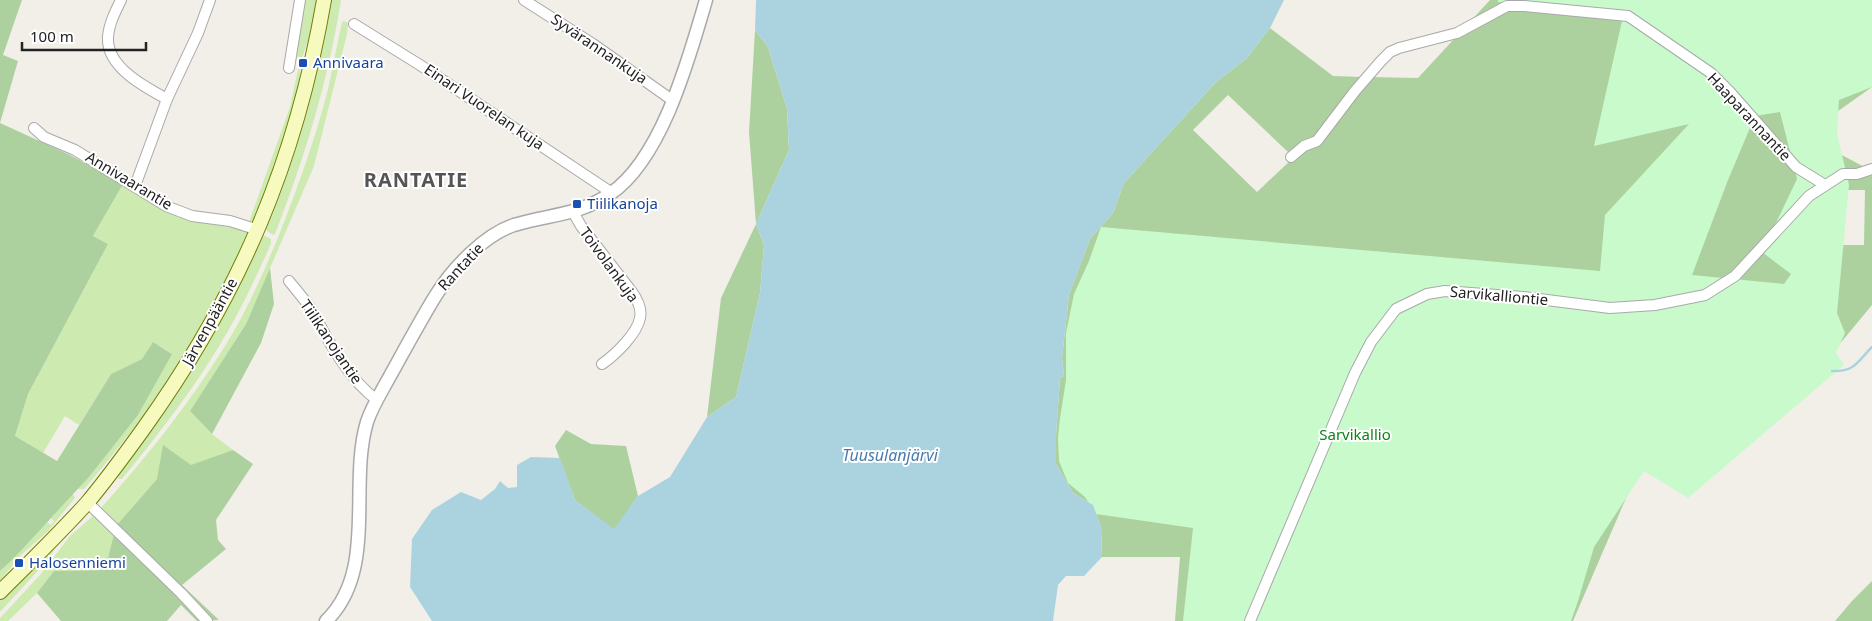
<svg xmlns="http://www.w3.org/2000/svg" width="1872" height="621" viewBox="0 0 1872 621" font-family="'Noto Sans',sans-serif">
  <style>
    .grass { fill: #cdebb0 }
    .forest { fill: #add19e; fill-rule: evenodd }
    .park { fill: #c8facc; fill-rule: evenodd }
    .water { fill: #aad3df }
    .lines { fill: none; stroke-linecap: round; stroke-linejoin: round }
    .stream { stroke: #aad3df; stroke-width: 2.5 }
    .minor-casing { stroke: #a9a9a9; stroke-width: 12 }
    .tertiary-casing { stroke: #a9a9a9; stroke-width: 15 }
    .secondary-casing { stroke: #707d05; stroke-width: 16 }
    .minor { stroke: #fff; stroke-width: 10 }
    .tertiary { stroke: #fff; stroke-width: 12 }
    .secondary { stroke: #f7fabf; stroke-width: 14 }
    .transit-dot { fill: #1a4fb4; stroke: #fff; stroke-width: 2 }
    .labels { text-anchor: middle; stroke-width: 4; stroke-linejoin: round; paint-order: stroke }
    .street-label { font-size: 15px; fill: #222; stroke: #fff }
    .transit-label { font-size: 15px; fill: #164399; stroke: #fff; text-anchor: start }
    .park-label { font-size: 15px; fill: #0c8416; stroke: #fff }
    .water-label { font-size: 16px; font-style: italic; fill: #4a7aab; stroke: #fff }
    .district-label { font-size: 20px; font-weight: bold; letter-spacing: 1px; fill: #555; stroke: #fff }
  </style>
  <rect width="100%" height="100%" fill="#f2efe9"/>
  <!-- grass -->
  <g class="grass">
    <path d="M302 0H318L312 29 302 58 295 56Z"/>
    <path d="M331 0H341C328 81 305 157 275 234L273 235 266 230C295 155 316 79 331 0Z"/>
    <path d="M344 21 348 23 347 34 314 166 246 324 190 411 212 434 233 450 157 479 116 526 100 509C146 458 189 404 225 346 248 309 265 269 281 230 299 183 316 137 328 89 333 67 337 44 342 22Z"/>
    <path d="M299 65C306 92 268 187 256 217L253 221 249 222 290 107Z"/>
    <path d="M123 184C144 197 164 213 188 220 207 225 227 225 246 231L248 236C228 277 208 319 184 358 154 404 120 447 84 489H78L138 415 171 353 153 342 142 359 111 374 79 425 65 416 43 453 15 436 28 394 108 244 93 236Z"/>
    <path d="M263 235 271 239V244C254 282 236 320 213 356 186 399 154 440 122 479H119L118 477 127 464C179 391 228 318 263 235Z"/>
    <path d="M73 494 75 498 48 531 19 557 0 581V571L47 522 51 525 54 521 51 518Z"/>
    <path d="M93 516H95L114 535 105 570 54 571 37 593 8 621H0V618L40 575 70 536Z"/>
    <path d="M61 540 46 562 0 612V600Z"/>
  </g>
  <!-- forest -->
  <g class="forest">
    <path d="M0 0H22L3 55 18 61 0 123 70 155 123 184 93 236 108 244 28 394 15 436 57 461 111 374 142 359 153 342 172 354 138 415 88 478 15 557 0 571Z"/>
    <path d="M1490 0H1872V87L1834 114 1838 153 1872 171V305L1833 352 1687 495 1639 468 1573 621H1175L1180 557H1102L1101 527 1093 505 1073 493 1056 464V435L1060 378 1064 376 1062 358 1069 295 1090 239 1113 213 1124 183 1216 82 1247 58 1270 28 1333 76 1363 77 1315 139 1288 152 1228 95 1193 130 1257 192 1293 158 1318 143 1369 77 1418 78ZM1842 190H1865L1864 245H1841Z"/>
    <path d="M755 30 768 47 787 109 789 150 756 224 764 245 760 293 736 397 707 417 721 298 756 224 749 132Z"/>
    <path d="M270 268 274 304 261 343 212 434 190 411 246 324Z"/>
    <path d="M566 430 591 444 626 446 638 496 614 530 575 500 555 446Z"/>
    <path d="M163 445 191 465 233 450 253 464 216 520 218 540 226 549 182 585 219 620 197 621 181 605 167 621H61L37 593 54 571 105 570 116 526 157 479Z"/>
    <path d="M1872 581V621H1835L1852 601Z"/>
  </g>
  <!-- park -->
  <path class="park" d="M1498 0H1872V87L1839 100 1837 133 1849 185 1837 313 1845 333 1836 353 1844 365 1688 498 1644 471 1594 547 1578 601 1571 621H1183L1193 528 1096 514 1085 497 1068 483 1059 461 1058 438 1060 418 1066 380V333L1074 294 1089 261 1101 227 1600 271 1605 215 1689 124 1594 146 1624 12 1498 2ZM1780 112 1797 179 1762 252 1791 274 1784 284 1692 275 1728 180 1755 116Z"/>
  <!-- water -->
  <path class="water" d="M756 0H1284L1270 28 1247 58 1216 82 1124 183 1113 213 1090 239 1069 295 1062 358 1064 376 1060 378 1056 435V464L1073 493 1093 505 1101 527 1102 557 1084 576H1066L1058 585 1053 621H432L410 587 412 539 432 510 461 492 481 500 495 489 500 481 508 488 517 487V465L531 457 560 458 575 500 614 529 638 496 670 477 707 417 736 397 760 293 764 245 756 224 789 150 787 109 768 47 755 30Z"/>
  <g class="lines">
    <!-- stream -->
    <path class="stream" d="M1832 371C1855 372 1857 362 1872 347"/>
    <!-- minor casing -->
    <g class="minor-casing">
      <g id="minor">
        <path d="M121 0C115 12 109 24 108 37 106 67 145 87 167 99"/>
        <path d="M524 0 593 44 672 100"/>
        <path d="M354 24 420 65 612 193"/>
        <path d="M289 68 300 0"/>
        <path d="M34 128 44 137 75 150 166 206 192 216 230 221 258 230"/>
        <path d="M1291 157 1304 146 1317 141 1355 91 1381 61 1390 52 1399 48 1457 33 1507 6H1524L1628 16 1711 73 1730 92 1796 167 1825 185"/>
        <path d="M135 186 167 99 198 33 210 0"/>
        <path d="M573 212 581 226 632 292C637 299 642 309 640 318 637 334 615 355 602 364"/>
        <path d="M289 281C297 291 306 301 313 312 328 341 350 381 377 400"/>
        <path d="M87 502 181 593 207 621"/>
        <path d="M1250 621 1355 373 1371 342 1396 309 1427 294 1445 291 1523 297 1610 308 1655 305 1705 295 1735 276 1809 196 1843 174H1857L1872 169"/>
      </g>
    </g>
    <!-- tertiary casing -->
    <g class="tertiary-casing">
      <path id="tertiary" d="M326 621C378 571 348 485 367 422 372 406 382 391 390 376 405 349 420 321 436 295 453 268 484 235 514 225 550 214 577 216 610 194 662 159 689 58 706 0"/>
    </g>
    <!-- secondary casing -->
    <g class="secondary-casing">
      <path id="secondary" d="M0 592C29 563 59 534 87 503 107 479 126 453 144 428 240 294 296 162 324 0"/>
    </g>
    <!-- minor -->
    <use href="#minor" class="minor"/>
    <!-- tertiary -->
    <use href="#tertiary" class="tertiary"/>
    <!-- secondary -->
    <use href="#secondary" class="secondary"/>
  </g>
  <!-- markers -->
  <g class="transit-dot">
    <rect x="298" y="58" width="10" height="10" rx="2.5"/>
    <rect x="572" y="199" width="10" height="10" rx="2.5"/>
    <rect x="14" y="558" width="10" height="10" rx="2.5"/>
  </g>
  <g class="labels">
    <!-- street labels -->
    <g class="street-label">
      <text transform="translate(599 49) rotate(34)" y="5">Syvärannankuja</text>
      <text transform="translate(484 107) rotate(34)" y="5">Einari Vuorelan kuja</text>
      <text transform="translate(1749 117) rotate(47)" y="5">Haaparannantie</text>
      <text transform="translate(129 181) rotate(31)" y="5">Annivaarantie</text>
      <text transform="translate(609 265) rotate(54)" y="5">Toivolankuja</text>
      <text transform="translate(461 267) rotate(-47)" y="5">Rantatie</text>
      <text transform="translate(1499 296) rotate(5)" y="5">Sarvikalliontie</text>
      <text transform="translate(210 322) rotate(-61)" y="5">Järvenpääntie</text>
      <text transform="translate(331 342) rotate(56)" y="5">Tiilikanojantie</text>
    </g>
    <!-- transit labels -->
    <g class="transit-label">
      <text x="313" y="68">Annivaara</text>
      <text x="587" y="209">Tiilikanoja</text>
      <text x="29" y="568">Halosenniemi</text>
    </g>
    <!-- park labels -->
    <g class="park-label">
      <text x="1355" y="440">Sarvikallio</text>
    </g>
    <!-- water labels -->
    <g class="water-label">
      <text x="890" y="461">Tuusulanjärvi</text>
    </g>
    <!-- district labels -->
    <g class="district-label">
      <text x="416" y="187">RANTATIE</text>
    </g>
  </g>
  <!-- scale -->
  <path d="M22 42v8h124v-8" fill="none" stroke="#222222" stroke-width="2.5"/>
  <text x="30" y="42" font-size="15" fill="#222222" stroke="#ffffff" stroke-width="4" paint-order="stroke">100 m</text>
</svg>
